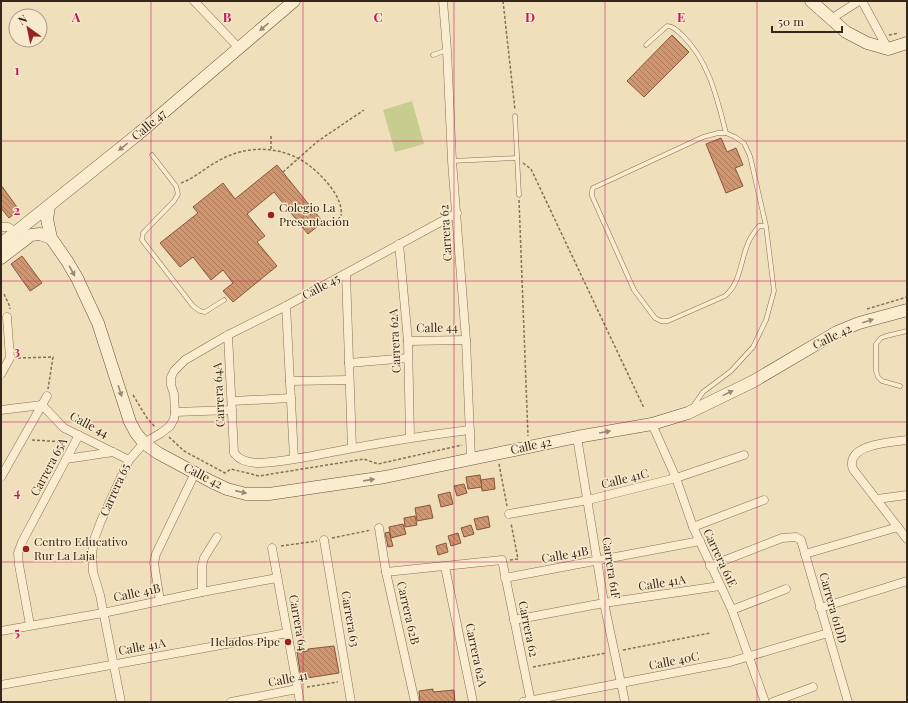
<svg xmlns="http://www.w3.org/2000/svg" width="908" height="703" viewBox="0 0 908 703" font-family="'Playfair Display',serif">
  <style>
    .grass { fill: #c7cd8f }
    .building { fill: url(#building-back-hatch); stroke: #875739 }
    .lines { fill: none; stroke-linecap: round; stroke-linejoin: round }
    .lane-casing { stroke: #876f55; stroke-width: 5 }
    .street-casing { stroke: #876f55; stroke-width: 9 }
    .secondary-casing { stroke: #695038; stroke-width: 13 }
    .path { stroke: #876f55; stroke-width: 1.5; stroke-dasharray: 3 2; stroke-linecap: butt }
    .lane { stroke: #faecce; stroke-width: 4 }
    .street { stroke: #faecce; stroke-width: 8 }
    .secondary { stroke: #faecce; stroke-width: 12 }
    .oneway { fill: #988a74 }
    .grid { fill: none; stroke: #c2185b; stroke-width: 1; stroke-opacity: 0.55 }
    .poi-dot { fill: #992225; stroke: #f7e9cb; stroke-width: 1.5 }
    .labels { text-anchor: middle; stroke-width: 3; stroke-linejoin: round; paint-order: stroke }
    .street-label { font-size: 12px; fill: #35271a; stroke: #f7e9cb }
    .poi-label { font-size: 12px; fill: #35271a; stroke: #f7e9cb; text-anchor: start }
    .grid-label { font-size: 13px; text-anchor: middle; font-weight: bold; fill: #c2185b; stroke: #f7e9cb; stroke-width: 3; stroke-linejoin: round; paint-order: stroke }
  </style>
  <defs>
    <pattern id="building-back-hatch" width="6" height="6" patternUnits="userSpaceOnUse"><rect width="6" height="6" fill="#d0966f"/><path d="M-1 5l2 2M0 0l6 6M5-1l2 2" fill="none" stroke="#aa7a5a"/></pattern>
  </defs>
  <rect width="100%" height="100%" fill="#efdfbb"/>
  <!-- grass -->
  <path class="grass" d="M412 101 424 144 395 152 383 110Z"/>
  <!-- building -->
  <g class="building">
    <path d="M672 35 689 52 644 97 627 81Z"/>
    <path d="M721 138 727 152 736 148 743 165 735 168 743 186 726 193 706 144Z"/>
    <path d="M277 165 323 222 308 234 274 192 247 214 265 236 257 242 277 266 233 302 223 291 233 283 223 270 211 280 193 257 180 267 160 243 198 213 193 207 223 183 235 199Z"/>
    <path d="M1 185 19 210 9 218 1 208Z"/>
    <path d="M22 256 42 283 30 291 11 264Z"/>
    <path d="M480 475 482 487 468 489 466 477Z"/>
    <path d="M494 478 495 489 482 491 481 480Z"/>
    <path d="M464 484 467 493 457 496 454 486Z"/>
    <path d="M450 492 453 504 441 507 438 495Z"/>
    <path d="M430 505 433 518 417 521 415 508Z"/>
    <path d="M415 516 417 525 405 527 404 518Z"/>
    <path d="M488 516 490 527 477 530 474 519Z"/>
    <path d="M403 524 406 534 391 538 389 527Z"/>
    <path d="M471 525 474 534 464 537 461 528Z"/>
    <path d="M389 532 393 546 388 547 385 533Z"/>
    <path d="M458 533 461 543 451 546 448 536Z"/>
    <path d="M446 543 448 552 438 555 436 546Z"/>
    <path d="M334 646 339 673 301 679 297 652 308 651V649Z"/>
    <path d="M433 689V692L454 690 455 702H420L419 691Z"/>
  </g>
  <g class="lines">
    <!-- lane casing -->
    <g class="lane-casing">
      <g id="lane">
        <path d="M646 45 667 26C674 26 677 31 682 35 709 61 717 98 726 133"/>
        <path d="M433 55 447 50"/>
        <path d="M515 116 519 195"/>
        <path d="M152 155 176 186 178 194 174 201 143 233 142 240 193 306 200 311 205 312 224 300"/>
        <path d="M452 161 517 158"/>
        <path d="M900 386 882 381 878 377 876 371V344L881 338 886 336 907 331"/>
        <path d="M694 405 703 392 731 371 753 347 766 320 774 291 766 226 750 156 744 143 735 137 726 133H718L703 137 593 188 592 191V196L634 290 655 318 661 321H668L725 296C742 282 740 258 750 239 752 235 756 230 759 226H766"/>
      </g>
    </g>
    <!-- street casing -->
    <g class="street-casing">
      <g id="street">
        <path d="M194 1 239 48"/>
        <path d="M443 1 447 50 452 161 466 340 471 459"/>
        <path d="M862 1 888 49"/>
        <path d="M831 19 859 1"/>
        <path d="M1 227H8L16 232"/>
        <path d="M399 244 408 341 410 437"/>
        <path d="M346 274 352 448"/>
        <path d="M286 306 294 458"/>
        <path d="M228 335 234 453C240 461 249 463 259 463 287 462 315 455 343 450 385 442 427 435 470 430"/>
        <path d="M408 341 466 340"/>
        <path d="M349 363 408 358"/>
        <path d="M1 374 10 358 7 317"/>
        <path d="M290 381 349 380"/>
        <path d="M232 401 291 398"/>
        <path d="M1 410 42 405 64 428 129 460"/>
        <path d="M175 412 232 410"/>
        <path d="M652 424 676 478 693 527 732 610 765 702"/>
        <path d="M577 437 604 603 625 702"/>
        <path d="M907 440C892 442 850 444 852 465 852 467 854 471 856 473L907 539"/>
        <path d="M66 459 113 452"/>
        <path d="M1 477 47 396"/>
        <path d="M877 499 907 495"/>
        <path d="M509 514 588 500 676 478 744 455"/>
        <path d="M693 527 764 500"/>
        <path d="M379 528 386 572 415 702"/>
        <path d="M324 540 351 702"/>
        <path d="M272 548 300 702"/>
        <path d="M805 554 898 527"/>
        <path d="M710 566 782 538 796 537 801 540 848 702"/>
        <path d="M445 567 473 702"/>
        <path d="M386 572 502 560 531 702"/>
        <path d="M505 578 700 541"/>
        <path d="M202 592V566L204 558 217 537"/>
        <path d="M160 601 154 563 156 554 195 473"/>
        <path d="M820 608 907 581"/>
        <path d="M732 610 786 589"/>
        <path d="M514 620 604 603 720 586"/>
        <path d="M30 625 19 565 18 553 22 542 79 435"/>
        <path d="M1 631 103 613 202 592 277 578"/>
        <path d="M1 685 287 633"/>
        <path d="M121 702 100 595 93 572 92 553 95 537 101 521 129 460 144 443 161 433 170 426 174 419 175 412 174 394 171 385V377L174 371 185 360 228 335 286 306 457 213"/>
        <path d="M231 702 297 689"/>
        <path d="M523 702 730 662 828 633"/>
        <path d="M773 702 813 687"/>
      </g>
    </g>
    <!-- secondary casing -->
    <g class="secondary-casing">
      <g id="secondary">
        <path d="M811 1 846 32 867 43 888 49 907 43"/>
        <path d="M49 206 47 219 51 238 67 261 77 278 98 323 130 422 136 433 144 443 158 453 212 482 227 489 246 494H269L385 477 577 437 652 424 688 413 752 382 837 332 859 323 907 310"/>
        <path d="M1 244 137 135 294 1"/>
        <path d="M1 258 31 235 40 234 51 238"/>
      </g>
    </g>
    <!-- path -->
    <g class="path">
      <path d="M503 1 515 110"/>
      <path d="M889 35 899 33"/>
      <path d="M271 149V136"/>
      <path d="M523 163 531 169 644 408"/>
      <path d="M283 172 318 141 364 110"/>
      <path d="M181 183C195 178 205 168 218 161 253 141 294 147 321 176 331 186 343 201 341 216"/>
      <path d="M519 200 528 436"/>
      <path d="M4 294 10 307V309"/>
      <path d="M867 309 907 297"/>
      <path d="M18 358 53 357 48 389"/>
      <path d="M133 395 147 418 155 427"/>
      <path d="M169 437 184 451 225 473 231 469 259 476 364 459 378 464 462 445"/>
      <path d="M32 440 66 442"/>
      <path d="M499 464 507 506"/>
      <path d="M332 538 371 530"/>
      <path d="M281 546 317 541"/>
      <path d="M510 560 518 559 511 523"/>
      <path d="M623 650 710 633"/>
      <path d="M533 667 606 653"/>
      <path d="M307 687 338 682"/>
    </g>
    <!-- lane -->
    <use href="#lane" class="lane"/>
    <!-- street -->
    <use href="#street" class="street"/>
    <!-- secondary -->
    <use href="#secondary" class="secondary"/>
  </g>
  <!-- one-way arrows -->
  <defs><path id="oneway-solid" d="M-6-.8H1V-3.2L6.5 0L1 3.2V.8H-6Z"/></defs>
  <g class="oneway">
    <use href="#oneway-solid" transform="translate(264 27) rotate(139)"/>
    <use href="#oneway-solid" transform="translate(123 147) rotate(141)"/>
    <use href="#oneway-solid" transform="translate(72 271) rotate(61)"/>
    <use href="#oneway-solid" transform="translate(868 321) rotate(-17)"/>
    <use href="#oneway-solid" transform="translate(120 391) rotate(72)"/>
    <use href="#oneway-solid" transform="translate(728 393) rotate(-26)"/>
    <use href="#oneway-solid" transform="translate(605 432) rotate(-10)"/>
    <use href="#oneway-solid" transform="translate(369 480) rotate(-8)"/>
    <use href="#oneway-solid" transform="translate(241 492) rotate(13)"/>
  </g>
  <!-- grid -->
  <path class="grid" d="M151 1V702M303 1V702M454 1V702M605 1V702M757 1V702M1 141H907M1 281H907M1 422H907M1 562H907"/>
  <!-- markers -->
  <g class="poi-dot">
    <circle cx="271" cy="215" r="4"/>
    <circle cx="26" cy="549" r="4"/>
    <circle cx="288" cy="642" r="4"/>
  </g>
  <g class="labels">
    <!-- street labels -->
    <g class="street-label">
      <text transform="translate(149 125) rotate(-40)" y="4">Calle 47</text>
      <text transform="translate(446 233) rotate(-94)" y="4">Carrera 62</text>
      <text transform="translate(321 287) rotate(-28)" y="4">Calle 45</text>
      <text transform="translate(437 328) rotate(-1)" y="4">Calle 44</text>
      <text transform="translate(832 337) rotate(-26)" y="4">Calle 42</text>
      <text transform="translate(395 341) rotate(-93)" y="4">Carrera 62A</text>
      <text transform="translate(219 395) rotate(-93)" y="4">Carrera 64A</text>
      <text transform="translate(89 425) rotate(28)" y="4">Calle 44</text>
      <text transform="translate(531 446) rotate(-12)" y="4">Calle 42</text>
      <text transform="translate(49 467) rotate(-62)" y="4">Carrera 65A</text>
      <text transform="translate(203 476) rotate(27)" y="4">Calle 42</text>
      <text transform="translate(625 479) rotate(-14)" y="4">Calle 41C</text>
      <text transform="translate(115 490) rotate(-66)" y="4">Carrera 65</text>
      <text transform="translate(565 555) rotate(-10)" y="4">Calle 41B</text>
      <text transform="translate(720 558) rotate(65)" y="4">Carrera 61E</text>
      <text transform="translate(611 568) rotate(81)" y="4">Carrera 61F</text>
      <text transform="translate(662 583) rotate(-9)" y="4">Calle 41A</text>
      <text transform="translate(137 593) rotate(-12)" y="4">Calle 41B</text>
      <text transform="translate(833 608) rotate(74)" y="4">Carrera 61DD</text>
      <text transform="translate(408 613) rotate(77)" y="4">Carrera 62B</text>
      <text transform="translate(350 619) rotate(80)" y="4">Carrera 63</text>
      <text transform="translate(298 623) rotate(80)" y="4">Carrera 64</text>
      <text transform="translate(528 629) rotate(78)" y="4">Carrera 62</text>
      <text transform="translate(142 647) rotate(-10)" y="4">Calle 41A</text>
      <text transform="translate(476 655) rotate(78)" y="4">Carrera 62A</text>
      <text transform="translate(674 661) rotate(-11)" y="4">Calle 40C</text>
      <text transform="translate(288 679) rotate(-11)" y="4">Calle 41</text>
    </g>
    <!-- poi labels -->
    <g class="poi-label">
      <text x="279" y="212">Colegio La<tspan x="279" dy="14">Presentación</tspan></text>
      <text x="34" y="546">Centro Educativo<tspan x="34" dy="14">Rur La Laja</tspan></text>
      <text x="280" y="646" text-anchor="end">Helados Pipe</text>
    </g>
  </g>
  <g class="grid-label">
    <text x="76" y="22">A</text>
    <text x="227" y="22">B</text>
    <text x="378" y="22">C</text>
    <text x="530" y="22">D</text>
    <text x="681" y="22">E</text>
    <text x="17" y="75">1</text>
    <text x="17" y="215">2</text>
    <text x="17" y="356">3</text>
    <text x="17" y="497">4</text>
    <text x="17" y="637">5</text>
  </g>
  <!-- border -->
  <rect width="908" height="703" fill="none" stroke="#35271a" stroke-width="4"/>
  <!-- north arrow -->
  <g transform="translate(28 28) rotate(327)"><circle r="19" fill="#f7e9cb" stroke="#a99b84"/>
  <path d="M0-3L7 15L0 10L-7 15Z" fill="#992225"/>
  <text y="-6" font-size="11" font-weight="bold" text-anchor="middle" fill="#35271a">N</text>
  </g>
  <!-- scale -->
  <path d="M772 26v6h70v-6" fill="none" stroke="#35271a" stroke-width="2"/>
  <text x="778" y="26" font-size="12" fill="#35271a" stroke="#f7e9cb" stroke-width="3" paint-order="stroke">50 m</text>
</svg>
